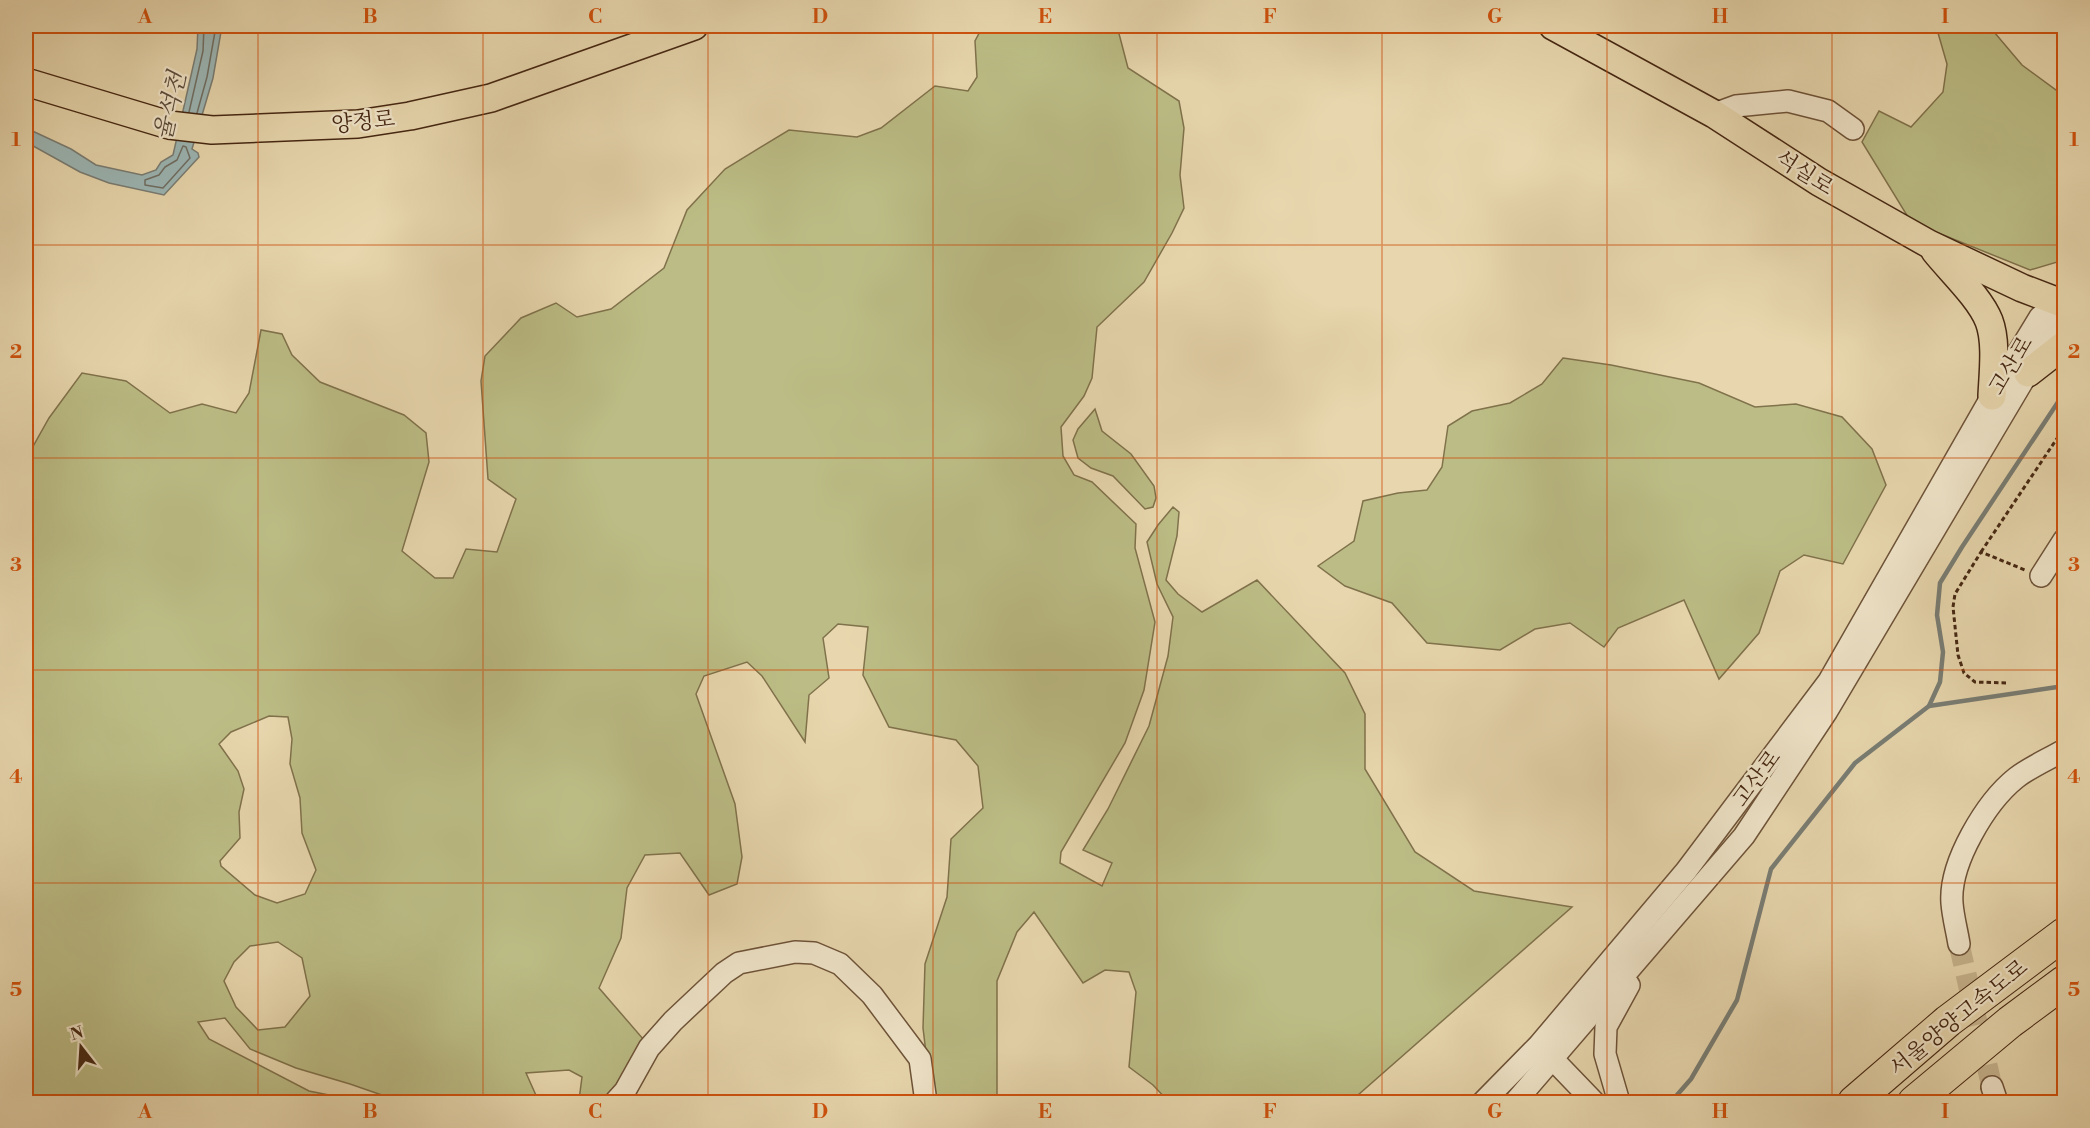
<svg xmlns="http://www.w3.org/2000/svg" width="2090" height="1128" viewBox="0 0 2090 1128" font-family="'Libre Bodoni','Noto Serif KR',serif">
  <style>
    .green { fill: #bcbd86; stroke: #80724c; stroke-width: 1.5; fill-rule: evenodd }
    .water { fill: #9cb7b6; stroke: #797d74; stroke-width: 1.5 }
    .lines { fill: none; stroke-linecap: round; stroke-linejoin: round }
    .shore { stroke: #706f64; stroke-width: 1.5 }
    .stream { stroke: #797d74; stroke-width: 4.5 }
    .minor-tunnel { stroke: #c7b48f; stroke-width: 21; stroke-dasharray: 21 10; stroke-linecap: butt }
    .minor-casing { stroke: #6e5339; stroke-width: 24 }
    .major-casing { stroke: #452712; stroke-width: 30 }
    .highway-casing { stroke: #452712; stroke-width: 34 }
    .path { stroke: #452712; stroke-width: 3; stroke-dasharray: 4.5 3; stroke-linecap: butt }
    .minor { stroke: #f0e5ca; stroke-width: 21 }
    .major { stroke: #e8d7ae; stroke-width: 27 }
    .highway { stroke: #e8d7ae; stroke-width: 32 }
    .grid { fill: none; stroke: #d0520d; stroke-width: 1.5; stroke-opacity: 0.55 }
    .labels { text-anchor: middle; stroke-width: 4.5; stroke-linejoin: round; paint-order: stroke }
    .street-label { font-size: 22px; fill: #452712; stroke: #f0e5ca }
    .water-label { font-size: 24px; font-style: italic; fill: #5b4b3b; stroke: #f0e5ca }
    .neatline { fill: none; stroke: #d0520d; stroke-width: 2 }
    .grid-label { font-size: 20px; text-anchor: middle; font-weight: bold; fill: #d0520d }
  </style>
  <rect width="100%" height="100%" fill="#e8d7ae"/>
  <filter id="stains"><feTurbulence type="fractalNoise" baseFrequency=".00333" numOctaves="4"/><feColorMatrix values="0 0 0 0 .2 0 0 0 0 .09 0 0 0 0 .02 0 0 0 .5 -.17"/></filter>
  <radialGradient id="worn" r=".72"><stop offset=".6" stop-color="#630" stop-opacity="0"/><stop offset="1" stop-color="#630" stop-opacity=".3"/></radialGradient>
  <!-- green -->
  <g class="green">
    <path d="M983 26H1117L1128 68 1179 101 1184 128 1180 175 1184 208 1172 233 1144 282 1097 327 1092 378 1084 396 1061 427 1063 456 1074 475 1092 482 1136 524 1135 548 1155 622 1144 690 1125 743 1061 852 1060 863 1102 886 1112 863 1083 850 1108 809 1149 726 1168 656 1173 617 1157 584 1147 542 1158 525 1173 507 1179 512 1177 536 1166 580 1178 594 1202 612 1257 580 1345 673 1365 714V769L1415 852 1474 891 1572 907 1350 1102H1169L1153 1085 1129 1067 1136 992 1129 972 1105 970 1083 983 1034 912 1017 932 997 981V1102H932L923 1028 925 964 947 897 951 839 983 808 978 766 956 740 889 727 863 675 868 627 838 624 823 638 829 678 809 695 805 742 762 676 747 662 704 676 696 694 735 804 742 857 737 884 709 895 680 853 645 855 627 888 621 938 599 988 644 1040 618 1087 603 1102H573L579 1100 582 1077 569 1070 526 1073 539 1102H521L518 1096 505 1095 503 1102H402L350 1084 296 1068 250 1049 225 1018 198 1022 209 1039 309 1091 364 1102H26V459L49 418 82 373 126 381 170 413 202 404 236 413 249 393 261 330 282 334 292 355 320 382 404 415 426 433 429 462 402 551 435 578H453L466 549 497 552 516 499 488 479 481 381 485 356 521 318 556 303 577 317 611 309 664 268 687 210 725 169 789 130 857 137 881 128 935 86 968 91 977 77 975 41ZM269 716 288 717 292 739 290 764 300 798 302 833 316 870 305 894 277 903 255 895 221 866 220 861 240 838 239 812 244 789 238 771 219 744 231 732ZM278 942 302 958 310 996 285 1027 258 1030 236 1007 224 981 234 962 250 946Z"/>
    <path d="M1936 26H1989L2022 65 2064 96V260L2030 270 1911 222 1862 142 1879 111 1911 127 1943 92 1947 64Z"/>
    <path d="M1563 358 1611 365 1699 383 1755 407 1796 404 1842 417 1872 449 1886 485 1843 564 1804 555 1780 571 1759 633 1719 679 1684 600 1618 628 1604 647 1570 623 1535 629 1500 650 1427 643 1392 603 1345 586 1318 566 1354 541 1363 501 1398 493 1427 490 1442 467 1448 426 1472 411 1510 403 1542 384Z"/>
    <path d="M1095 409 1102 431 1131 454 1154 486 1156 498 1153 507 1145 509 1113 476 1091 468 1078 458 1073 440 1078 429Z"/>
  </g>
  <!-- water -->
  <path class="water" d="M198 26H222L213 78 192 149 198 153 199 157 164 195 109 183 80 172 26 142V128L71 149 96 165 142 175 156 170 161 162 173 155 197 49Z"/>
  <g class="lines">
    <!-- shore -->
    <g class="shore">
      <path d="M189 112 203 51 204 26"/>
      <path d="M197 113 207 77 216 26"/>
      <path d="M183 146 186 147 190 158 163 188 145 185V180L159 175 165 167 177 160Z"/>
    </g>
    <!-- stream -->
    <g class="stream">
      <path d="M1929 706 2064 686"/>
      <path d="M1677 1095 1691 1079 1737 1000 1771 869 1855 763 1929 706 1940 682 1943 652 1937 615 1940 583 1962 547 2064 393"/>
    </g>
    <!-- minor-tunnel -->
    <path class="minor-tunnel" d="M1959 944 1992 1087"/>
    <!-- minor casing -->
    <g class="minor-casing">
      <g id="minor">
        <path d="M1714 114 1736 106 1788 101 1828 111 1853 129"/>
        <path d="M2041 576 2064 540"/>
        <path d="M1959 944C1957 931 1953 917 1952 903 1949 863 1986 802 2016 778 2030 767 2049 759 2064 750"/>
        <path d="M1543 1049 1594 1102"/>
        <path d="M1992 1087 1997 1102"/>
        <path d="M615 1102 625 1091 649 1048 673 1021 724 973 739 963 795 952 814 953 840 964 872 995 920 1059 926 1102"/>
        <path d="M1483 1102 1539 1045 1686 871 1829 681 1992 396 2040 317 2064 297"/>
        <path d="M1515 1102 1744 836 1827 711 2056 325 2060 303"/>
        <path d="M1619 1102 1605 1054 1606 1027 1629 985"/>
      </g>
    </g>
    <!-- major casing -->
    <g class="major-casing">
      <g id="major">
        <path d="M1553 26 1714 114 1819 182 1929 244 2022 288 2064 304"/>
        <path d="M26 82 169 125 212 130 358 124 410 116 491 98 694 26"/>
        <path d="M1935 251C1951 271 1980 298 1989 321 1997 342 1993 373 1992 396"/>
        <path d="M2028 373 2064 345"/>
      </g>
    </g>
    <!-- highway casing -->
    <g class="highway-casing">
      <g id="highway">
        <path d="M1854 1102 1948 1021 2064 934"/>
        <path d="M1914 1102 2010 1022 2064 982"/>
      </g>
    </g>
    <!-- path -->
    <g class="path">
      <path d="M1981 552 2064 428"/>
      <path d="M2006 683 1975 682 1964 673 1958 655 1953 607 1955 594 1981 552 2025 570"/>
    </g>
    <!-- minor -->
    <use href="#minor" class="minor"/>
    <!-- major -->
    <use href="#major" class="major"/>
    <!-- highway -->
    <use href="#highway" class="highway"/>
  </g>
  <!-- grid -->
  <path class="grid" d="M258 26V1102M483 26V1102M708 26V1102M933 26V1102M1157 26V1102M1382 26V1102M1607 26V1102M1832 26V1102M26 245H2064M26 458H2064M26 670H2064M26 883H2064"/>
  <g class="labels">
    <!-- street labels -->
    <g class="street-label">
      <text transform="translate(363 121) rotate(-6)" y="8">양정로</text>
      <text transform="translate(1805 172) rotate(32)" y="8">석실로</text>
      <text transform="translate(2010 365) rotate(-59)" y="8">고산로</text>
      <text transform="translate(1756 778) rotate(-53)" y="8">고산로</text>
      <text transform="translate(1958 1017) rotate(-39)" y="8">서울양양고속도로</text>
    </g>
    <!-- water labels -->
    <g class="water-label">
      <text transform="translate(170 106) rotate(-77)" y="8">율석천</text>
    </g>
  </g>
  <!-- margin -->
  <rect width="2090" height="1128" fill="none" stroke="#e8d7ae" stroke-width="66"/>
  <!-- north arrow -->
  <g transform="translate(81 1047) rotate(343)" stroke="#f0e5ca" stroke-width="4.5" paint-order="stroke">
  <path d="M0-4.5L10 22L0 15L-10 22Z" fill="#452712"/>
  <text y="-9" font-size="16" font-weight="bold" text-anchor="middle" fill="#452712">N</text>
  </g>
  <rect x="33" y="33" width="2024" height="1062" class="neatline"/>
  <g class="grid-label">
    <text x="145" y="23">A</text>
    <text x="370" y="23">B</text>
    <text x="595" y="23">C</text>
    <text x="820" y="23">D</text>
    <text x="1045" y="23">E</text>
    <text x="1270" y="23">F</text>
    <text x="1495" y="23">G</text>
    <text x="1720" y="23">H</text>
    <text x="1945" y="23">I</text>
    <text x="16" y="146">1</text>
    <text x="2074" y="146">1</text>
    <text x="16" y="358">2</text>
    <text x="2074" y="358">2</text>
    <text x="16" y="571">3</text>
    <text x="2074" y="571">3</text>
    <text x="16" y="783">4</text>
    <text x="2074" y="783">4</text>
    <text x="16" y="996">5</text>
    <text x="2074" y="996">5</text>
    <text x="145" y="1118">A</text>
    <text x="370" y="1118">B</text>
    <text x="595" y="1118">C</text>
    <text x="820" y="1118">D</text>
    <text x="1045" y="1118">E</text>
    <text x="1270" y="1118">F</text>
    <text x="1495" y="1118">G</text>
    <text x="1720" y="1118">H</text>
    <text x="1945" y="1118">I</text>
  </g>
  <rect width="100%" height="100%" filter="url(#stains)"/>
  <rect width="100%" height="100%" fill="url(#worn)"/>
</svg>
